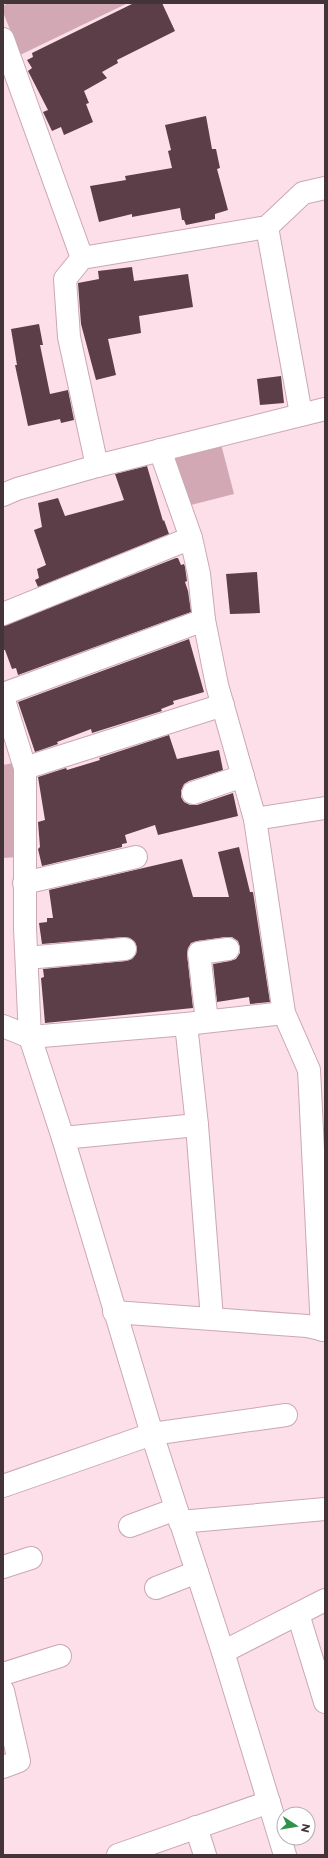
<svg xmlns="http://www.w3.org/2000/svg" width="328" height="1858" viewBox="0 0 328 1858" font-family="Montserrat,sans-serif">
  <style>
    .green { fill: #d2a8b5 }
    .building { fill: #5b3e47 }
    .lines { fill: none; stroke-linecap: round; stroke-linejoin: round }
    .minor-casing { stroke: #cba8b2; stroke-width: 24 }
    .minor { stroke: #fff; stroke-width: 22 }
  </style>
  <rect width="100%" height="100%" fill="#fcdfe8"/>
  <!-- green -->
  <g class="green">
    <path d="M8 3H128L20 55 3 12V6Z"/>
    <path d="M221 444 234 494 187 506 173 462 178 454Z"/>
    <path d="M13 763 16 773 18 857 3 858V765Z"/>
  </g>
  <!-- building -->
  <g class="building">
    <path d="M134 3H162L175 31 117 60 118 63 102 72 107 78 84 91 89 103 86 104 93 122 64 135 61 127 52 131 43 112 48 110 28 71 32 68 27 60 33 57 32 53Z"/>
    <path d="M206 116 212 149H216L220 168 217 169 228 210 215 214V219L186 225 184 220H182L180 208 132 217V214L99 222 90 186 126 180 125 176 172 168 168 151 171 150 165 125Z"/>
    <path d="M132 267 134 281 188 274 193 307 139 316 141 333 108 339 116 375 96 380 81 324 78 283 99 279 98 271Z"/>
    <path d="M39 324 43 345H40L50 394 68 390 74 420 61 423 60 419 28 426 15 365H17L11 329Z"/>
    <path d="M281 376 284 403 260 405 257 379Z"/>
    <path d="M147 466 163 521 164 520 169 534 38 587 35 580 39 578 37 569 46 565 34 530 42 527 38 503 58 498 65 516 124 500 115 474Z"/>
    <path d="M176 558H178L181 565 184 564 185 567 187 581 185 582 188 591 191 612 18 675 16 668 12 669 5 650H3V626Z"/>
    <path d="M257 572 260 613 230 614 226 574Z"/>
    <path d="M189 639 204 692 173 701 174 704 161 709 162 711 92 733 91 729 57 742 58 744 35 752 18 702Z"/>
    <path d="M169 735 177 759 219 750 223 770 189 781 184 784 181 791V797L184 802 190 805H197L233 793 238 816 158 835 155 825 125 835 127 843 122 844V847L42 866 38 849 40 847 38 822 45 820 38 777 66 768 67 770 100 760 99 758Z"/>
    <path d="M239 847 250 892H253L270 1002 250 1004 249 997 217 1002 213 964 230 961 236 959 240 953V947L238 941 232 937H226L197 941 191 943 188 948 187 954 193 1008 45 1023 41 978 44 977 43 969 126 961 132 959 136 954 137 948 135 942 130 938 124 937 42 944 39 923 47 922V918H53L49 890 182 859 193 897H229L218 852Z"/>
  </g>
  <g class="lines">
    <!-- minor casing -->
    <g class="minor-casing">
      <g id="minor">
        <path d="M3 39 82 258"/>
        <path d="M267 227 301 414"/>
        <path d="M160 450 191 538 199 574 204 620 217 685 255 819 284 1013 309 1070 322 1330"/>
        <path d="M97 466 69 337 65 279 82 258 267 227 303 193 325 188"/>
        <path d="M3 495 17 489 97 466 325 409"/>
        <path d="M3 614 191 538"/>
        <path d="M3 694 204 620"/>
        <path d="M3 697 25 768V928L30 1037 63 1138 152 1434 223 1652 285 1855"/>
        <path d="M25 768 223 705"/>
        <path d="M193 793 243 776"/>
        <path d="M255 819 325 808"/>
        <path d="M24 883 136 857"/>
        <path d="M27 958 125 949"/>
        <path d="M207 1021 199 953 228 949"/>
        <path d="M186 1024 197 1125 212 1319"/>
        <path d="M3 1026 30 1037 186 1024 284 1013"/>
        <path d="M63 1138 197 1125"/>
        <path d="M114 1312 307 1326 325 1330"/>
        <path d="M3 1486 152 1434 286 1415"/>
        <path d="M180 1522 325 1509"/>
        <path d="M130 1526 176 1509"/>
        <path d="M3 1567 31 1558"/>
        <path d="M156 1588 197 1572"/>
        <path d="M298 1614 325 1702"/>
        <path d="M223 1652 325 1600"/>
        <path d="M3 1674 60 1656"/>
        <path d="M3 1691 19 1761 3 1767"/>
        <path d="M196 1827 205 1855"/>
        <path d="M118 1855 269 1802"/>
      </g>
    </g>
    <!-- minor -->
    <use href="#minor" class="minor"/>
  </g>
  <!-- border -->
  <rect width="328" height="1858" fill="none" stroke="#423438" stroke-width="8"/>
  <!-- north arrow -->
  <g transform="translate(296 1826) rotate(102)"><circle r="19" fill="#ffffff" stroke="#b3aeaf"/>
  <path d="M0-3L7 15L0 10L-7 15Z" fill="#2e9349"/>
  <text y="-6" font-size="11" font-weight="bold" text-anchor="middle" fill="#423438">N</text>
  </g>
</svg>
